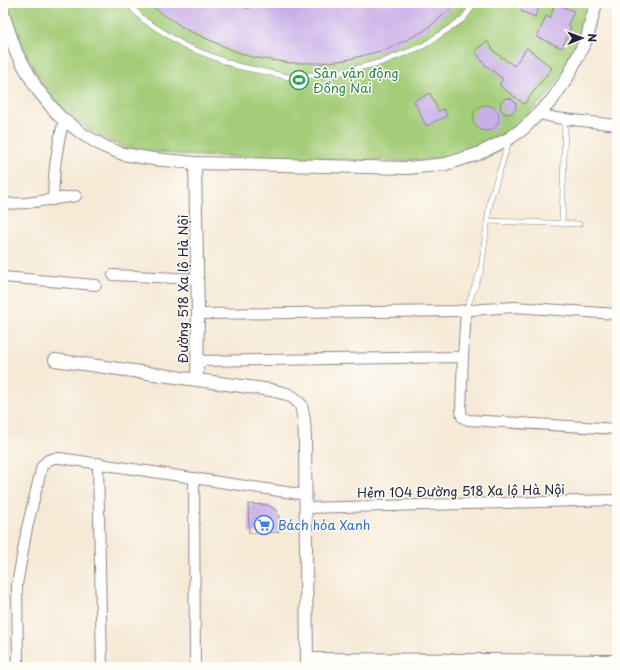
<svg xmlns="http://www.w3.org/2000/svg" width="620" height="670" viewBox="0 0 620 670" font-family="'Playpen Sans',sans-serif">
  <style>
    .green { fill: #a4cd79; stroke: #63785a }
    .building { fill: #c9afe8 }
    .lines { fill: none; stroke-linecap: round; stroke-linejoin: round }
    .service-casing { stroke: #8c8688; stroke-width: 6 }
    .minor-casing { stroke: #8c8688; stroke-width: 12 }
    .tertiary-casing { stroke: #8c8688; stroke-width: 14 }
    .service { stroke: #fff; stroke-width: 5 }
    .minor { stroke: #fff; stroke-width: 10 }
    .tertiary { stroke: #fff; stroke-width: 12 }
    .labels { text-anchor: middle; stroke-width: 3; stroke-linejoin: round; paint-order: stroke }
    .leisure-label { font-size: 13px; fill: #27864d; stroke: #fdfcf7; text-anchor: start }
    .street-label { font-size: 13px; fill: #22223b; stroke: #fdfcf7 }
    .shop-label { font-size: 13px; fill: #366cbe; stroke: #fdfcf7; text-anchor: start }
  </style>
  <rect width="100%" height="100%" fill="#fdfcf7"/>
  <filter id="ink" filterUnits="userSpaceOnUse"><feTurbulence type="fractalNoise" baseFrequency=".025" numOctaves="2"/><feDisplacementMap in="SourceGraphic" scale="8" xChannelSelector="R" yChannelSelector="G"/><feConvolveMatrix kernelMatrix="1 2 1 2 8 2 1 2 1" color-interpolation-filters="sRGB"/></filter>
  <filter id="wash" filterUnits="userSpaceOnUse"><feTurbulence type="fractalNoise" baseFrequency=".012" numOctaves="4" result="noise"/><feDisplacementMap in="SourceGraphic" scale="16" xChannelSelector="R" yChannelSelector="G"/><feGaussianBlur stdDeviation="0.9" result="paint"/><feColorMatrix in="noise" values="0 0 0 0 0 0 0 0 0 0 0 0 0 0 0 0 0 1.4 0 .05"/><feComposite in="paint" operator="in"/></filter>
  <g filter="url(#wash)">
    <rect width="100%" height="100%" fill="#f6e9d5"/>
    <!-- green -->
    <path class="green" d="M7 3H589L581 36 562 74 547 96 521 121 507 132 475 147 446 158 408 161 196 156 155 152 125 147 109 141 91 131 64 111 43 85 23 49Z"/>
    <g id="blocks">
      <!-- building -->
      <g class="building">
        <path d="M148 3H246V8H250V3H458L424 31 388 49 346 60 320 63H291L251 57 232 50 187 30 161 13Z"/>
        <path d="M525 3H541L535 17 521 11Z"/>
        <path d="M555 4 574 11 568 25 571 27 562 48 537 37 546 16 550 18Z"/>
        <path d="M487 41 495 52 514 66 527 48 552 68 524 104 499 85 503 79 485 65 475 51Z"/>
        <path d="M430 93 438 111 444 109 447 116 426 126 414 101Z"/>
        <circle cx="508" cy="106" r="8"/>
        <circle cx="486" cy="118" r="13"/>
        <path d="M248 504 268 505 276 510 279 517V532L249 533Z"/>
      </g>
    </g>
  </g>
  <g filter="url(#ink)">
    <use href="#blocks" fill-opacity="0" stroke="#8c8688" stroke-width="1"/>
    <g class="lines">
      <!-- service casing -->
      <g class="service-casing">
        <g id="service">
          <path d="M127 3 144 20 185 46 237 66 289 77 338 73 382 62 423 46 463 19 475 3"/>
          <path d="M487 221 579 224"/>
          <path d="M562 223 565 119"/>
          <path d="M466 310 481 270 490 201 509 141"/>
        </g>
      </g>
      <!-- minor casing -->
      <g class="minor-casing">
        <g id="minor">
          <path d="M539 114 556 118 617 125"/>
          <path d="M53 200C54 171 56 148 64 120"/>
          <path d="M3 204 26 203 76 196"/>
          <path d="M113 275 197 279"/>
          <path d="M3 277 96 285"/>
          <path d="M198 314 456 311 514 307 617 314"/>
          <path d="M463 357 466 311"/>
          <path d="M198 361 463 357 461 410 462 417 468 420 617 429"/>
          <path d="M98 463 102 667"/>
          <path d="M194 478 195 667"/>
          <path d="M306 508 617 500"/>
          <path d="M307 658 617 660"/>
          <path d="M18 667 17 585 27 528 42 466 48 460 55 458H60L306 495"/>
        </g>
      </g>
      <!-- tertiary casing -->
      <g class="tertiary-casing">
        <g id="tertiary">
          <path d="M3 14 16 52 37 89 59 116 84 135 105 147 123 154 153 159 195 163 408 168 446 164 478 154 510 138 524 128 552 100 567 78 587 38 596 3"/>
          <path d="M195 163 198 314 197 380 271 390 287 394 294 398 301 405 304 420 305 440 307 667"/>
          <path d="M55 360 197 380"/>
        </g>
      </g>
      <!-- service -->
      <use href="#service" class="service"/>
      <!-- minor -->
      <use href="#minor" class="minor"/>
      <!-- tertiary -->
      <use href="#tertiary" class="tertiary"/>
    </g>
  </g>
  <!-- icons -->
  <defs>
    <g id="stadium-ring" transform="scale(1)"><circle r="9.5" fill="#fdfcf7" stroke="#2e9e5b" stroke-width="1.5"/><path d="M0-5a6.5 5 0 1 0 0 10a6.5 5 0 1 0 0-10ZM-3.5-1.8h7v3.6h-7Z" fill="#2e9e5b"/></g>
    <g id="supermarket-ring" transform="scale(1)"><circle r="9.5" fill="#fdfcf7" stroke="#3f7fe0" stroke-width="1.5"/><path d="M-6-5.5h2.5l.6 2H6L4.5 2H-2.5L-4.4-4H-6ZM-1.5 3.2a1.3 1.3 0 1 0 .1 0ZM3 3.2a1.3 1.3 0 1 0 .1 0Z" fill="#3f7fe0"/></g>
  </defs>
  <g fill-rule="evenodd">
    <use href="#stadium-ring" x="299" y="80"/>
    <use href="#supermarket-ring" x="264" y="525"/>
  </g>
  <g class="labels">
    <!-- leisure labels -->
    <g class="leisure-label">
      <text x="313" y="78">Sân vận động<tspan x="313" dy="15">Đồng Nai</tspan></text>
    </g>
    <!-- street labels -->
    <g class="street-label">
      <text transform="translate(183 289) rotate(-90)" y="5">Đường 518 Xa lộ Hà Nội</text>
      <text transform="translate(461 491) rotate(-1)" y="5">Hẻm 104 Đường 518 Xa lộ Hà Nội</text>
    </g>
    <!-- shop labels -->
    <g class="shop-label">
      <text x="278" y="530">Bách hóa Xanh</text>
    </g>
  </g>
  <!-- margin -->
  <rect width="620" height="670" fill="none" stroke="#fdfcf7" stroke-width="16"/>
  <!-- north arrow -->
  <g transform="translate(582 38) rotate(89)" stroke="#fdfcf7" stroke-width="3" paint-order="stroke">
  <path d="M0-3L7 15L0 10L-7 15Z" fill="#22223b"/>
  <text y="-6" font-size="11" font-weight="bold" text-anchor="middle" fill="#22223b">N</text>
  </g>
</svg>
